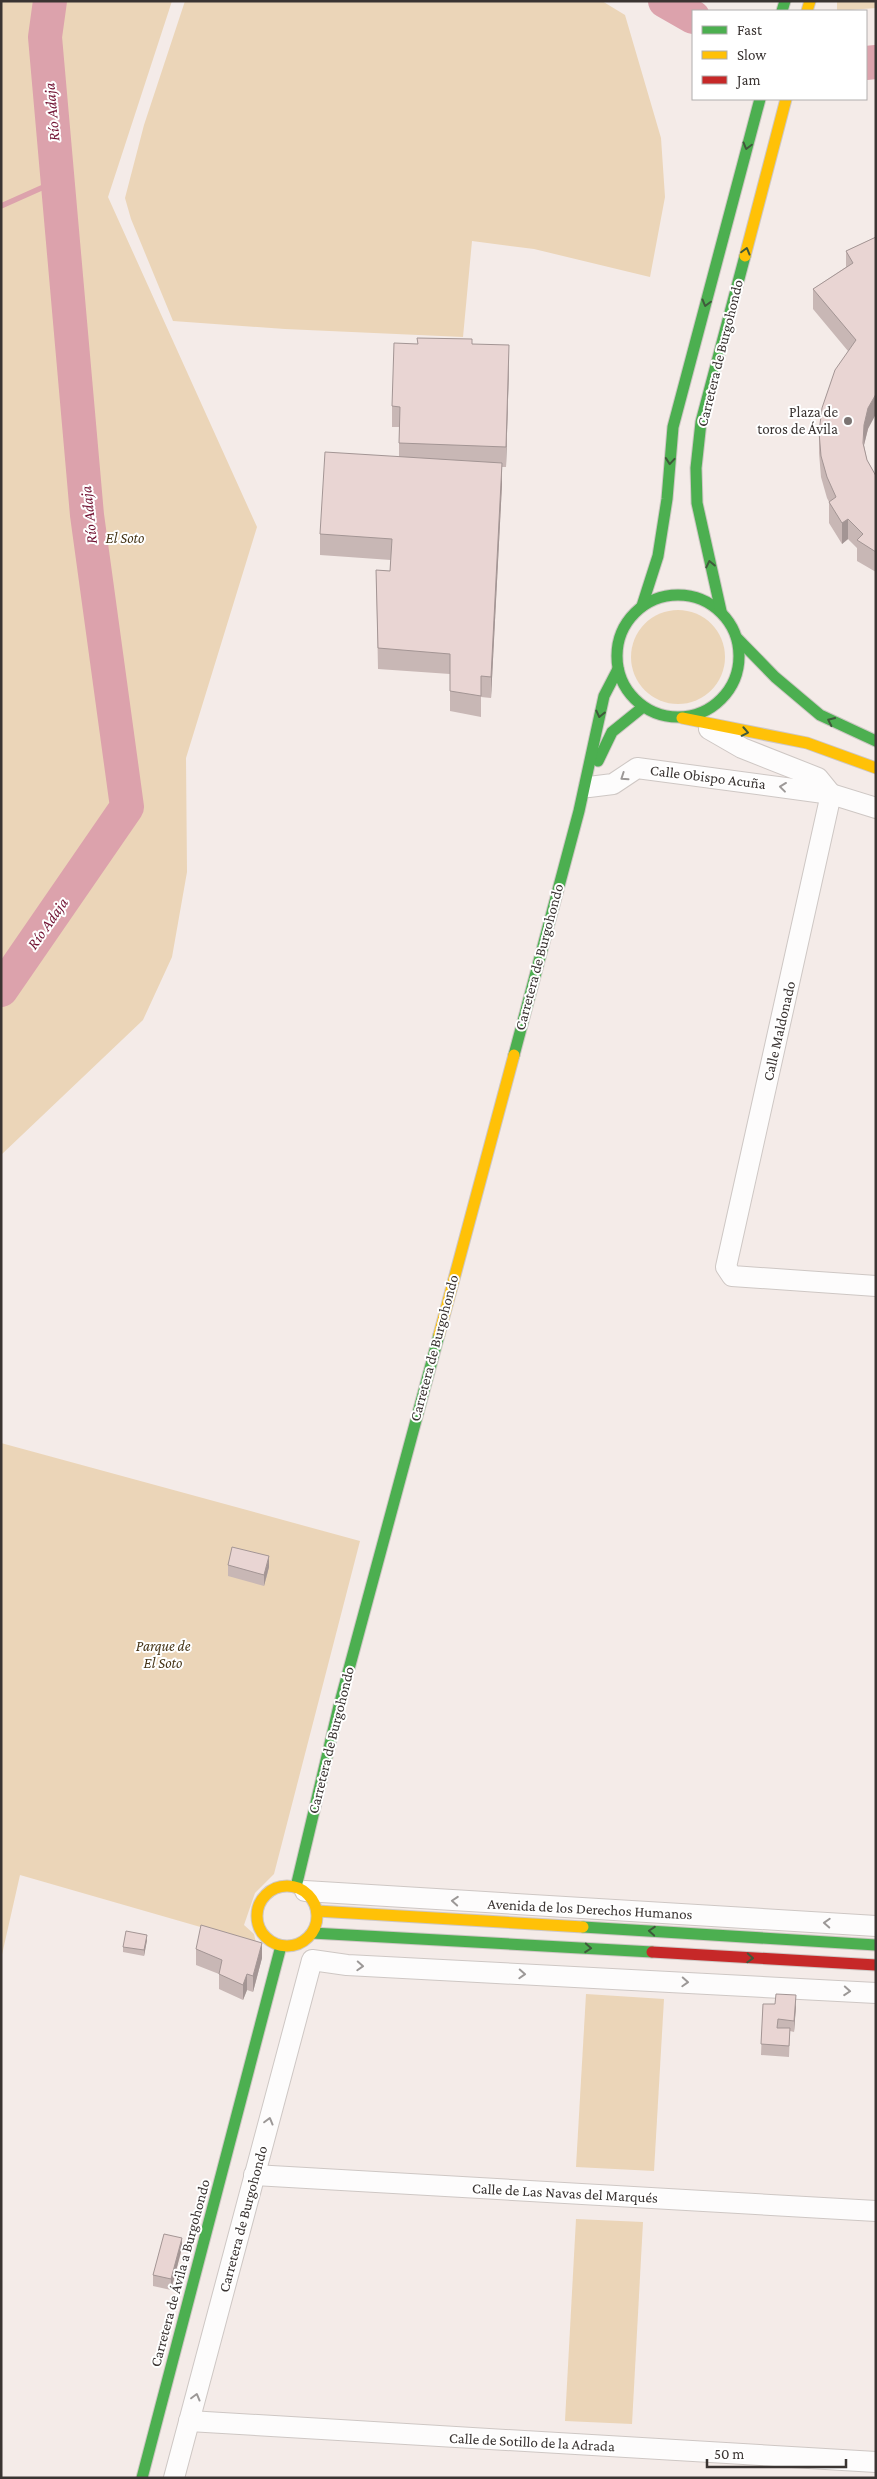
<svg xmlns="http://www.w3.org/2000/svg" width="877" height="2479" viewBox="0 0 877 2479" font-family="'Crimson Pro',serif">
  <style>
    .green { fill: #ebd5b8 }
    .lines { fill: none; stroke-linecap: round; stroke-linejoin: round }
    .stream { stroke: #dca2ac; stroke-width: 5.5 }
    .river { stroke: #dca2ac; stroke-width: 34 }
    .street-casing { stroke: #cec7c4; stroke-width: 22 }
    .fast-casing { stroke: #cec7c4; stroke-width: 13 }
    .slow-casing { stroke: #cec7c4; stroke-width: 13 }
    .jam-casing { stroke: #cec7c4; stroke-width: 13 }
    .street { stroke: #fdfcfc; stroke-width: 20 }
    .fast { stroke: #4caf50; stroke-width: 11 }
    .slow { stroke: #ffc107; stroke-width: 11 }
    .jam { stroke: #c62828; stroke-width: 11 }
    .wall { fill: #c8b7b5 }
    .shaded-wall { fill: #a39594 }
    .building { fill: #e9d5d3; stroke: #a39594 }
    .oneway { stroke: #3f593b }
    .oneway2 { stroke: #9c9897 }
    .poi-dot { fill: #7b7472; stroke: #fff; stroke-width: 2 }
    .labels { text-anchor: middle; stroke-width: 4; stroke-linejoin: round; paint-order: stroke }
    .street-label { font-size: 15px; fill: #3a3432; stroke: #fff }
    .poi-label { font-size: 15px; fill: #3a3432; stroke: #fff; text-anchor: end }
    .park-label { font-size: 15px; font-style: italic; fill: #463517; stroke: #fff }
    .water-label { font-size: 16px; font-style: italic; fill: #721434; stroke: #fff }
  </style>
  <rect width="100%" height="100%" fill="#f4ebe8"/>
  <!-- green -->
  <g class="green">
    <path d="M1 1H172L108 197 257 527 186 758 187 872 172 957 143 1020 1 1155Z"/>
    <path d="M185 1H602L625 15 661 138 665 197 650 277 534 249 472 241 463 337 285 329 173 321 131 219 125 198 144 125Z"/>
    <path d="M837 1H876V8L837 11Z"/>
    <circle cx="678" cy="657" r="47"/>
    <path d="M1 1443 360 1541 274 1874 255 1893 244 1925 254 1934 256 1943 20 1875 1 1959Z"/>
    <path d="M586 1994 664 1999 654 2171 576 2167Z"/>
    <path d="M576 2219 643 2222 632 2424 565 2421Z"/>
  </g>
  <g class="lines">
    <!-- stream -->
    <path class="stream" d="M1 206 57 181"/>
    <!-- river -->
    <g class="river">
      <path d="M665 1 693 17"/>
      <path d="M866 63 876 62"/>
      <path d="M1 990 127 807 87 515 45 37 50 1"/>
    </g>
    <!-- street casing -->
    <g class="street-casing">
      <g id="street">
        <path d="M709 729 742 748 818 778 831 794"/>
        <path d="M589 787 613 784 637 768 831 794 876 808"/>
        <path d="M831 794 726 1267 732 1276 876 1286"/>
        <path d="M305 1891 876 1926"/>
        <path d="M254 2175 876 2211"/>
        <path d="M189 2421 876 2462"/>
        <path d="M174 2478 312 1960 347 1965 876 1993"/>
      </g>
    </g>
    <!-- fast casing -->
    <g class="fast-casing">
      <g id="fast">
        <path d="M782 11 785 1"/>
        <circle cx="678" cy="656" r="61"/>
        <path d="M642 606 658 556 667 499 673 427 760 99"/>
        <path d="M721 611 697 503 696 468 701 422 745 256"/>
        <path d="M737 638 775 677 820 715 876 741"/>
        <path d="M598 761 612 732 643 707"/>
        <path d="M514 1055 579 811 604 696 618 669"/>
        <path d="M296 1887 339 1706 439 1335"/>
        <path d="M583 1927 876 1945"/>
        <path d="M312 1933 652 1952"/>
        <path d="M142 2478 281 1946"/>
      </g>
    </g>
    <!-- slow casing -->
    <g class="slow-casing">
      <g id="slow">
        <path d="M807 11 810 1"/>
        <path d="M745 256 786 99"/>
        <path d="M682 718 807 743 876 768"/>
        <path d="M439 1335 514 1055"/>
        <circle cx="287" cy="1916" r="30"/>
        <path d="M317 1911 583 1927"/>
      </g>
    </g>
    <!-- jam casing -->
    <g class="jam-casing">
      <path id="jam" d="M652 1952 876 1965"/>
    </g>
    <!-- street -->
    <use href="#street" class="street"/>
    <!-- fast -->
    <use href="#fast" class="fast"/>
    <!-- slow -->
    <use href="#slow" class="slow"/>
    <!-- jam -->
    <use href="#jam" class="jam"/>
  </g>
  <!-- wall -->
  <g class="wall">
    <path d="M876 237 868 429 864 445 867 460 876 476V572L857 561V548L848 539 842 544 829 523V502L827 498 821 477 819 453V432L848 351 813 309V289L846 267V251Z"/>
    <path d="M417 344H472L509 366 506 467H502V484L491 698 481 697V717L450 711V674L378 669 376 570 390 571 391 560 320 555V534L399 457V427H392V406Z"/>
    <path d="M228 1565 269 1567 264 1586 228 1576Z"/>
    <path d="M147 1940 144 1956 123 1952V1947Z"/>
    <path d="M196 1949 262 1958 253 1992 247 1990 243 2000 219 1989V1974L196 1965Z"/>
    <path d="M763 2004 796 2006 794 2032 790 2031 789 2057 761 2055Z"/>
    <path d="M182 2248 171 2290 153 2286V2275Z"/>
  </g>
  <!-- shaded-wall -->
  <g class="shaded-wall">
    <path d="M509 345V366L506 467V447Z"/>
    <path d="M876 394V414L868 429 864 445V425L868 408Z"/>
    <path d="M502 463V484L491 698V677Z"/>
    <path d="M848 519V539L842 544V523Z"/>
    <path d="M269 1556V1567L264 1586V1575Z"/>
    <path d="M147 1935V1940L144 1956V1950Z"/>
    <path d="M262 1943V1958L253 1992V1976Z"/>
    <path d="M247 1974V1990L243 2000V1985Z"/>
    <path d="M796 1995V2006L794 2032V2021Z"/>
    <path d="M182 2238V2248L171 2290V2279Z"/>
  </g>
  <!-- building -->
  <g class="building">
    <path d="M876 237V394L868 408 864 425 863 443 867 460 876 476V552L857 540 863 534 848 519 842 523 829 502 836 497 827 477 821 456 819 432 822 408 835 370 856 340 813 289 853 263 846 251Z"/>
    <path d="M417 338 472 339V344L509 345 506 447 399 443 400 407 392 406 394 343 418 344Z"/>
    <path d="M325 452 502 463 491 677 481 676V696L450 691V654L378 648 376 570 390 571 392 539 320 534Z"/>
    <path d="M232 1547 269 1556 264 1575 228 1565Z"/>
    <path d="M201 1925 262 1943 253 1976 247 1974 243 1985 219 1974 222 1960 196 1949Z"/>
    <path d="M126 1931 147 1935 144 1950 123 1947Z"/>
    <path d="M776 1994 796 1995 794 2021 778 2019 777 2028H790L789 2046 761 2044 763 2004H775Z"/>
    <path d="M164 2234 182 2238 171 2279 153 2275Z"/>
  </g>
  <!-- one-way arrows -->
  <defs><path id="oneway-chevron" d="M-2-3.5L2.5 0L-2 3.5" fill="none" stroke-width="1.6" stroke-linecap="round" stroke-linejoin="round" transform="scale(1.25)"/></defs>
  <g class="oneway">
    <use href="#oneway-chevron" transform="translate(747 146) rotate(105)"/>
    <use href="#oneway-chevron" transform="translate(746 251) rotate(-75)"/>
    <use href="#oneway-chevron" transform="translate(706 303) rotate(105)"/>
    <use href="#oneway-chevron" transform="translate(670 461) rotate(95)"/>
    <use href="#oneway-chevron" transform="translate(710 564) rotate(-102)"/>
    <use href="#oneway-chevron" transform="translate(600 714) rotate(103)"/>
    <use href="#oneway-chevron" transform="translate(831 721) rotate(-155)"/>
    <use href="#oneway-chevron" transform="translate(745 732) rotate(11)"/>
    <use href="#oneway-chevron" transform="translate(652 1931) rotate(-176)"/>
    <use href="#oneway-chevron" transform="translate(588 1948) rotate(4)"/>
    <use href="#oneway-chevron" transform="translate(750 1958) rotate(3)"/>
  </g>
  <g class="oneway2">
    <use href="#oneway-chevron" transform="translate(624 777) rotate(146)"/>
    <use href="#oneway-chevron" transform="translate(783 787) rotate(-173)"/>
    <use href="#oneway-chevron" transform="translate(455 1901) rotate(-176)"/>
    <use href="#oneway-chevron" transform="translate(827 1923) rotate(-177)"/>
    <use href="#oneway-chevron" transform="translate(360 1966) rotate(3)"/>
    <use href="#oneway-chevron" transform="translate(522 1974) rotate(3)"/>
    <use href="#oneway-chevron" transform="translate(685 1982) rotate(3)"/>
    <use href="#oneway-chevron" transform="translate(847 1991) rotate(4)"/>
    <use href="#oneway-chevron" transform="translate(269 2121) rotate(-75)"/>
    <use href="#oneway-chevron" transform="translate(196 2397) rotate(-75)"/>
  </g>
  <!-- markers -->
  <circle class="poi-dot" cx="848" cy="421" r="5"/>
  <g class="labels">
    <!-- street labels -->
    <g class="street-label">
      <text transform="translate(720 353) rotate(-76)" y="5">Carretera de Burgohondo</text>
      <text transform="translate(708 777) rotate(7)" y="5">Calle Obispo Acuña</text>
      <text transform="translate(539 957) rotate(-75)" y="5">Carretera de Burgohondo</text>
      <text transform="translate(779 1031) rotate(-77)" y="5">Calle Maldonado</text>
      <text transform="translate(434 1348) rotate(-75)" y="5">Carretera de Burgohondo</text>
      <text transform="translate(331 1740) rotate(-76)" y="5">Carretera de Burgohondo</text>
      <text transform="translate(590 1909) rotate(3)" y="5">Avenida de los Derechos Humanos</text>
      <text transform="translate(565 2193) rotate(3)" y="5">Calle de Las Navas del Marqués</text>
      <text transform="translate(243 2219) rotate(-75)" y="5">Carretera de Burgohondo</text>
      <text transform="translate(180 2273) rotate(-75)" y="5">Carretera de Ávila a Burgohondo</text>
      <text transform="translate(532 2442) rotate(3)" y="5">Calle de Sotillo de la Adrada</text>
    </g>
    <!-- poi labels -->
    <g class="poi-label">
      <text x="838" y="417">Plaza de<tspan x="838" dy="17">toros de Ávila</tspan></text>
    </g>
    <!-- park labels -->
    <g class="park-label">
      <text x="125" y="543">El Soto</text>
      <text x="163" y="1651">Parque de<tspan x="163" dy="17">El Soto</tspan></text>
    </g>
    <!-- water labels -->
    <g class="water-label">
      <text transform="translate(51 112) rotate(-95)" y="6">Río Adaja</text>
      <text transform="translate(88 515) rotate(-96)" y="6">Río Adaja</text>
      <text transform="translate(47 923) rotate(-55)" y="6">Río Adaja</text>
    </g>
  </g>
  <!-- border -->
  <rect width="877" height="2479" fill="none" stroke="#3a3432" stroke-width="5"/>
  <!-- legend -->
  <rect x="692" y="10" width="175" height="90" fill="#ffffff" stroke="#b0aead"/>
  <rect x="702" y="26" width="25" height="8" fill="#4caf50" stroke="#b0aead"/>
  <text x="737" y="35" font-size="15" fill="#3a3432">Fast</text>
  <rect x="702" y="51" width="25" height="8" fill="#ffc107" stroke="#b0aead"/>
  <text x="737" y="60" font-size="15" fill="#3a3432">Slow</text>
  <rect x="702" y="76" width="25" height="8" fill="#c62828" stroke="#b0aead"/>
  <text x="737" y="85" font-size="15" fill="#3a3432">Jam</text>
  <!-- scale -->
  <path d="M707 2459v8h139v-8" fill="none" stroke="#3a3432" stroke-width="2.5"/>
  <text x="714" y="2459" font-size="15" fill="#3a3432" stroke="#ffffff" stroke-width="4" paint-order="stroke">50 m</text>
</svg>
